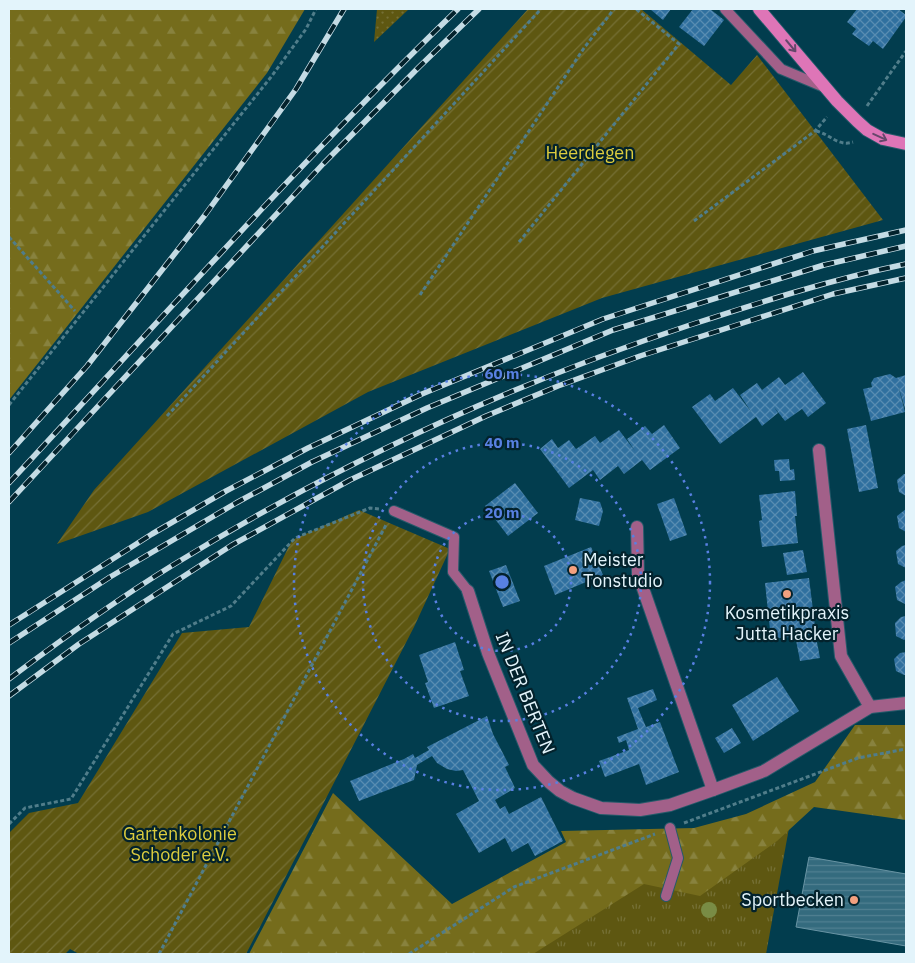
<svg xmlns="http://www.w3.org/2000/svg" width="915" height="963" viewBox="0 0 915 963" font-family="'IBM Plex Sans',sans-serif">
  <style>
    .grass { fill: url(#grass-tufts) }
    .forest { fill: url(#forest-firs) }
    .park { fill: url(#park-dots) }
    .garden { fill: url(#garden-furrows) }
    .water { fill: url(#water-rules); stroke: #6894a4 }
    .building { fill: url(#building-cross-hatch) }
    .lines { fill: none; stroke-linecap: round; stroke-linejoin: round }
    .lane-casing { stroke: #265a6a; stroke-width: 12 }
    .street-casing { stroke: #265a6a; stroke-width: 14 }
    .secondary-casing { stroke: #265a6a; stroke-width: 14 }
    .path { stroke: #507d8a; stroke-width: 3; stroke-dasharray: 4 2.5; stroke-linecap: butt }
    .lane { stroke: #a26089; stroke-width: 10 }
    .street { stroke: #a26089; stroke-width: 12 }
    .secondary { stroke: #de75b7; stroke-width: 12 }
    .rail-casing { stroke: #c4dbe4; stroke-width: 5.5 }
    .rail { stroke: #03222c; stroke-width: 4; stroke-dasharray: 11; stroke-linecap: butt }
    .tree { fill: #798c45 }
    .oneway { stroke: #66476b }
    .ring { fill: none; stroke: #5880e2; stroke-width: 2.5; stroke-dasharray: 2.5 5 }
    .poi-dot { fill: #f2a07f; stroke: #03222c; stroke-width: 2 }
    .labels { text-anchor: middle; stroke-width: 4.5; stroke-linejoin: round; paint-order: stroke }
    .park-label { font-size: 18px; fill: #dbcc3e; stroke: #03222c }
    .poi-label { font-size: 18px; fill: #e3f4fb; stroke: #03222c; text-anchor: start }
    .street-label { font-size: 18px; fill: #e3f4fb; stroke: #03222c }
    .centre { fill: #5880e2; stroke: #03222c; stroke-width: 2.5 }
    .ring-label { font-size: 15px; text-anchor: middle; font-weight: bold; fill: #5880e2; stroke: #03222c; stroke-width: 4.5; stroke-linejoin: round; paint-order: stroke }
  </style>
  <defs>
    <pattern id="grass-tufts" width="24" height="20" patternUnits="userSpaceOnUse" patternTransform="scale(1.25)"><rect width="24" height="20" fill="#5e5711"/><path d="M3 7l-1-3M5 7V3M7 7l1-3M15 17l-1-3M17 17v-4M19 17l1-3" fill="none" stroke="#757035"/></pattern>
    <pattern id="forest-firs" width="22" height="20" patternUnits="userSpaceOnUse" patternTransform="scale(1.25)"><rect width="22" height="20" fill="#756c1c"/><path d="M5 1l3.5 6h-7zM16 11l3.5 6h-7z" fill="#88823e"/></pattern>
    <pattern id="park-dots" width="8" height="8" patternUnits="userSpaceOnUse" patternTransform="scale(1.25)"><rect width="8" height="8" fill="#5e5711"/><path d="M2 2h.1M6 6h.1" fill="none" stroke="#757035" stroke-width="1.8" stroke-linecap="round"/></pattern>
    <pattern id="garden-furrows" width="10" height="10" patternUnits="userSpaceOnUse" patternTransform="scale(1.25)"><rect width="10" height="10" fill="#5e5711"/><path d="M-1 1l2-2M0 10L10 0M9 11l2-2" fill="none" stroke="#757035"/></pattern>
    <pattern id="water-rules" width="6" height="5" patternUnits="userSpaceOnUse" patternTransform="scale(1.25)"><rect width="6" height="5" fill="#346b7e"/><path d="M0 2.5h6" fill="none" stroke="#518191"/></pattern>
    <pattern id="building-cross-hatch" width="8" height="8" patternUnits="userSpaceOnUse" patternTransform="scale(1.25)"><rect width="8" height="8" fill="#30709f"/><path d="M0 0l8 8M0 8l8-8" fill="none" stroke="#588cb2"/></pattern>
  </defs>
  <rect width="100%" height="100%" fill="#023d4e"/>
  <!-- grass -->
  <path class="grass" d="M789 828 766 954H448Z"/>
  <!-- forest -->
  <g class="forest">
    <path d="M9 9H305L267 73 9 400Z"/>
    <path d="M855 725H906V820L814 807 777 841 700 896 644 884 533 954H249L333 793 452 904 566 842 561 831 694 828 746 814 815 782Z"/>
  </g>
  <!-- park -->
  <path class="park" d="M377 9H409L374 42Z"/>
  <!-- garden -->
  <g class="garden">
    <path d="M528 9H641L731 85 757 55 883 220 602 298 368 392 148 512 57 544 94 490Z"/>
    <path d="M359 510 450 549 414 627 246 954H79L70 949 65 954H9V833L29 813 78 803 182 633 249 627 292 540Z"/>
  </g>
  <!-- water -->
  <path class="water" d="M809 857 906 874V946L796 927Z"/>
  <!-- building -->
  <g class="building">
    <path d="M650 9H671L663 20Z"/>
    <path d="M693 9H710L724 20 704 46 679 27Z"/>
    <path d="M857 9H898L906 15V17L883 49 873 41 869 46 852 34 856 29 847 22Z"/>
    <path d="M803 372 826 403 808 417 802 409 785 421 774 407 778 413 762 426 756 417 720 444 692 407 710 394 715 401 733 388 752 413 740 395 757 383 762 390 779 377 785 385Z"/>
    <path d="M890 374 896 378 906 375V412L898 385 905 412 871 421 863 389 872 387 871 383 874 378Z"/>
    <path d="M664 425 680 448 650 470 642 460 624 474 618 466 600 480 593 470 569 488 540 449 552 439 558 448 569 440 576 449 595 436 600 443 619 430 635 451 627 439 645 426 652 434Z"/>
    <path d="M866 425 878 488 859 492 847 429Z"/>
    <path d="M789 459 790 470 794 469 795 480 780 481 779 471H775L774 460Z"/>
    <path d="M904 474H906V496L899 492 897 480Z"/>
    <path d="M515 483 538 513 508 536 485 506Z"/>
    <path d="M795 491 797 516H795L798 543 762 547 759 521 762 520 759 495Z"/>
    <path d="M580 498 600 502 603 511 599 526 575 520Z"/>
    <path d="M674 498 687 535 670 541 657 504Z"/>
    <path d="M906 509V532L899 528 897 516Z"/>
    <path d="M906 545V568L898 564 896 551 902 546Z"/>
    <path d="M591 547 603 575 555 595 544 566Z"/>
    <path d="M803 550 807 572 787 575 783 553Z"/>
    <path d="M506 565 520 601 503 607 489 571Z"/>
    <path d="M809 578 816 634 771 639 765 583Z"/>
    <path d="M906 580V604H905L897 600 895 587 901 582Z"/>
    <path d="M906 616V639L904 640 896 636 895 623 901 617Z"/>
    <path d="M816 637 820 658 800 661 796 640Z"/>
    <path d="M455 642 464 670 460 671 469 696 434 708 425 683 428 682 419 655Z"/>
    <path d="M906 652V675H904L896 671 894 659 900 653Z"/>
    <path d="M777 677 799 711 753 741 732 705Z"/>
    <path d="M653 689 657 700 638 708 646 727 660 722 679 772 646 785 639 764 605 777 599 761 629 750 626 740 619 743 617 737 638 729 627 698Z"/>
    <path d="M487 716 493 734 509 765 505 767 515 788 495 800 500 809 505 806 509 814 541 797 563 841 535 856 528 843 512 852 505 838 479 853 456 814 479 801 463 770 456 771 447 769 437 763 432 756 417 765 414 780 359 801 350 781 404 759 413 754 415 758 429 750 427 747Z"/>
    <path d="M732 728 741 743 724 753 715 738Z"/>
  </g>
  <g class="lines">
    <!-- lane casing -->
    <g class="lane-casing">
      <g id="lane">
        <path d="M725 9 781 69 824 87"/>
        <path d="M394 511 454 537 453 572 468 591"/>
        <path d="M666 896 678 858 670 828"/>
      </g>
    </g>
    <!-- street casing -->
    <g class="street-casing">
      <g id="street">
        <path d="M819 450 841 656 870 707"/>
        <path d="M637 527 638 574 713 790"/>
        <path d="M468 591 488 653 533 765 549 782 560 791 573 798 601 808 640 810 670 805 713 790 764 771 870 707 906 703"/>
      </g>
    </g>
    <!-- secondary casing -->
    <g class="secondary-casing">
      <path id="secondary" d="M759 9 837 101 857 121 867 130 883 139 906 144"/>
    </g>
    <!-- path -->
    <g class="path">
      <path d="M867 106 906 51"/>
      <path d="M816 131C830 134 838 147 853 142"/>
      <path d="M694 221 815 131 827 117"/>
      <path d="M9 237 75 311"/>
      <path d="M519 242 679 44 636 9"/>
      <path d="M420 295 584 48 614 9"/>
      <path d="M9 405 271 77 306 29 316 9"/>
      <path d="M167 416 541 9"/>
      <path d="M684 823 858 758 906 749"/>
      <path d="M9 824 25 808 71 799 173 634 231 606 295 538 370 508 379 509"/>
      <path d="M159 954 386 525"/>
      <path d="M409 954 514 887 655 834"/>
    </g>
    <!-- lane -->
    <use href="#lane" class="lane"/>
    <!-- street -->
    <use href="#street" class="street"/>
    <!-- secondary -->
    <use href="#secondary" class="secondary"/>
    <!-- rail casing -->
    <g class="rail-casing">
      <g id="rail">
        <path d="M9 453 87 366 205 215 296 89 344 9"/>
        <path d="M9 483C157 324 301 160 458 9"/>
        <path d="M9 502 323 164 419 67 479 9"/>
        <path d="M9 625 152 534 226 491 308 448 422 394 603 319 813 251 906 230"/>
        <path d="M9 643 110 577 236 503 312 462 427 408 613 330 824 265 906 246"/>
        <path d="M9 679C62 639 116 600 173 565 335 465 509 385 690 325 761 302 833 279 906 264"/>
        <path d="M9 696 79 644 232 545 350 480 486 416 558 386 640 356 743 323 833 294 906 278"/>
      </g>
    </g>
    <!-- rail -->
    <use href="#rail" class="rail"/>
  </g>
  <!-- trees -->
  <circle class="tree" cx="709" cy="910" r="8"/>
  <!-- one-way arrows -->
  <defs><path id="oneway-shaft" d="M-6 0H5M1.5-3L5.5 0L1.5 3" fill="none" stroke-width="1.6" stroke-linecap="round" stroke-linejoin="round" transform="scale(1.25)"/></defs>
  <g class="oneway">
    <use href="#oneway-shaft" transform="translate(791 46) rotate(50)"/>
    <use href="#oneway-shaft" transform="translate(880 137) rotate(25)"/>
  </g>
  <!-- distance rings -->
  <g class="ring">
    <circle cx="502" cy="582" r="69"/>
    <circle cx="502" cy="582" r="139"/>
    <circle cx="502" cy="582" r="208"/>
  </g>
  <!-- markers -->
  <g class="poi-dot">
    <circle cx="573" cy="570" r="5"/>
    <circle cx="787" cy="594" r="5"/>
    <circle cx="854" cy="900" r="5"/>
  </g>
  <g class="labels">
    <!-- park labels -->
    <g class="park-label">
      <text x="590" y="159">Heerdegen</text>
      <text x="180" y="840">Gartenkolonie<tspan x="180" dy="21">Schoder e.V.</tspan></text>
    </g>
    <!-- poi labels -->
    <g class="poi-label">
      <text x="583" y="566">Meister<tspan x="583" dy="21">Tonstudio</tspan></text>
      <text x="787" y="619" text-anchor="middle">Kosmetikpraxis<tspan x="787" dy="21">Jutta Hacker</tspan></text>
      <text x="844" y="906" text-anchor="end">Sportbecken</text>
    </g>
    <!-- street labels -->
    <g class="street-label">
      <text transform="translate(525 693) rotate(68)" y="6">IN DER BERTEN</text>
    </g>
  </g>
  <circle cx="502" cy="582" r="8" class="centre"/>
  <g class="ring-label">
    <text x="502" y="379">60 m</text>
    <text x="502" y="448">40 m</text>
    <text x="502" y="518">20 m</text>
  </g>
  <!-- border -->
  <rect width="915" height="963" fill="none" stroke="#e3f4fb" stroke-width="20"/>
</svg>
